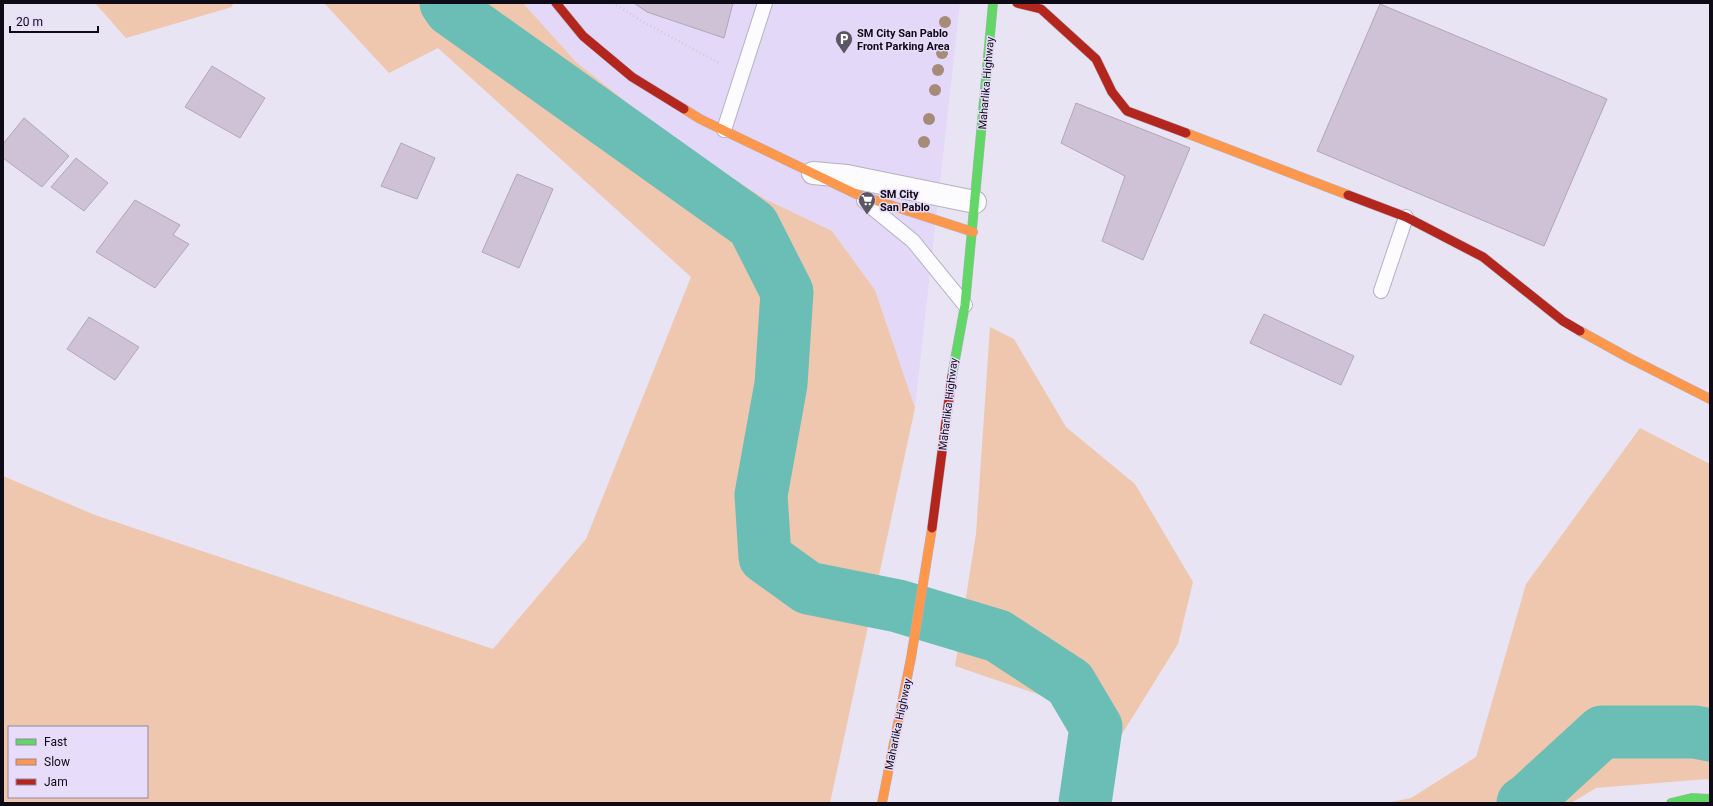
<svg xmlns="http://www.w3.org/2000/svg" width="1713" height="806" viewBox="0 0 1713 806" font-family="Roboto,sans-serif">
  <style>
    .built { fill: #e3d8f7 }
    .green { fill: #eec7ae; fill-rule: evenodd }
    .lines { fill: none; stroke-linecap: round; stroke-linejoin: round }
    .river { stroke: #6abeb6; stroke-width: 53 }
    .building { fill: #cfc2d6; stroke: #afa8b5 }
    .lane-casing { stroke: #b5b1bf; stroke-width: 16 }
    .street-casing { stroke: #b5b1bf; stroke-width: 24 }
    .fast-casing { stroke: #b5b1bf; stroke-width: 10 }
    .slow-casing { stroke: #b5b1bf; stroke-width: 10 }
    .jam-casing { stroke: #b5b1bf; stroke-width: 10 }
    .path { stroke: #ceccd1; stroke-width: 2.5; stroke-dasharray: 1 3; stroke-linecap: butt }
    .lane { stroke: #fcfbfd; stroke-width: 14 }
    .street { stroke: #fcfbfd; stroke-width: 22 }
    .fast { stroke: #63d668; stroke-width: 9 }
    .slow { stroke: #ff974d; stroke-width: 9 }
    .jam { stroke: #b3261e; stroke-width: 9 }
    .tree { fill: #a68b7b }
    .labels { text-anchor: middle; stroke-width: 3; stroke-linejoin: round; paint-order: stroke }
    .poi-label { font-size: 11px; font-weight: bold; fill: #0e0a16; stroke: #e7ddfb; text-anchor: start }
    .street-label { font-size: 11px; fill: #0e0a16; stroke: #e7ddfb }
  </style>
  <rect width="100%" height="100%" fill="#e9e4f4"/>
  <!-- built -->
  <path class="built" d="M523 3H960L915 408 875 290 832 231 765 199 683 147 576 62Z"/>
  <!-- green -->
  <g class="green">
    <path d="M95 3H233L232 7 126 38Z"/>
    <path d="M324 3H523L576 62 683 147 765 199 832 231 875 290 915 408 830 803H3V476L95 515 493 649 586 539 691 277 438 48 389 73ZM9 727H147V797H9Z"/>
    <path d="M990 327 1014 339 1066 427 1135 484 1193 582 1178 644 1109 755 1105 803H1074L1082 738 1049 698 955 666 976 534Z"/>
    <path d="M1640 428 1710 464V781L1707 779 1596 788 1571 803H1387L1411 798 1476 757 1526 584Z"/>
  </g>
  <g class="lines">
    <!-- river -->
    <g class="river">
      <path d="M446 3 451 10 753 225 787 292 781 384 761 495 765 557 808 588 898 606 998 636 1070 683 1096 727 1085 803"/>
      <path d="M1523 803 1529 799 1602 732H1695L1710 735"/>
    </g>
  </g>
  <!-- building -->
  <g class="building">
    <path d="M634 3H733L724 38 647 12Z"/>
    <path d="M1380 4 1607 99 1544 246 1317 151Z"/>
    <path d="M212 66 265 98 240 138 185 107Z"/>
    <path d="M1076 103 1190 148 1143 260 1102 241 1125 176 1061 143Z"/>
    <path d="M24 118 69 156 42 187 3 158V144Z"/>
    <path d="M401 143 435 158 417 199 381 186Z"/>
    <path d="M76 158 108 183 84 211 51 187Z"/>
    <path d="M517 174 553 189 519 268 482 252Z"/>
    <path d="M135 200 180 225 173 235 189 244 155 288 96 252Z"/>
    <path d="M1264 314 1354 356 1341 385 1250 343Z"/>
    <path d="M89 317 139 347 115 380 67 349Z"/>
  </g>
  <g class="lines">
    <!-- lane casing -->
    <g class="lane-casing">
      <g id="lane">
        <path d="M724 130 765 3"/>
        <path d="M864 201 913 241 965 305"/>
        <path d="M1381 291 1406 217"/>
      </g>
    </g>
    <!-- street casing -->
    <g class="street-casing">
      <path id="street" d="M813 173 847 176 975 202"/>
    </g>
    <!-- fast casing -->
    <g class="fast-casing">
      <g id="fast">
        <path d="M952 376 965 305 993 3"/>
        <path d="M1671 803 1692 798 1710 799"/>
      </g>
    </g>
    <!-- slow casing -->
    <g class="slow-casing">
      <g id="slow">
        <path d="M684 109 700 119 856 194 973 232"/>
        <path d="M1186 133 1348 195"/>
        <path d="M1580 331 1629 358 1710 399"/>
        <path d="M882 803 911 658 932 528"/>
      </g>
    </g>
    <!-- jam casing -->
    <g class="jam-casing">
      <g id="jam">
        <path d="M556 3 583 36 632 77 684 109"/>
        <path d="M1017 3 1041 9 1096 59 1112 92 1127 111 1186 133"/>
        <path d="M1348 195 1406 217 1483 257 1563 321 1580 331"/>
        <path d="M932 528 952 376"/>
      </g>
    </g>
    <!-- path -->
    <path class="path" d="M613 3 645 23 721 64"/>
    <!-- lane -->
    <use href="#lane" class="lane"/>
    <!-- street -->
    <use href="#street" class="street"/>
    <!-- fast -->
    <use href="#fast" class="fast"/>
    <!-- slow -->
    <use href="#slow" class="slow"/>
    <!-- jam -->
    <use href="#jam" class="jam"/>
  </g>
  <!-- trees -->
  <g class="tree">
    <circle cx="945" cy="22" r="6"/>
    <circle cx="942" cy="53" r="6"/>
    <circle cx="938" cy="70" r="6"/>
    <circle cx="935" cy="90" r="6"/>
    <circle cx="929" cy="119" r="6"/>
    <circle cx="924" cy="142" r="6"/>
  </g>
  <!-- icons -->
  <defs>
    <g id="parking-pin" transform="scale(0.9)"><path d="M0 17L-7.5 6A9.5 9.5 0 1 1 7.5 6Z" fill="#5b5664" stroke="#e7ddfb"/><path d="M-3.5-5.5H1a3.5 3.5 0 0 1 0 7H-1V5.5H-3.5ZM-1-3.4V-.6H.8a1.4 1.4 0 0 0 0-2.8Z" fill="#fff"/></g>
    <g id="supermarket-pin" transform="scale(0.9)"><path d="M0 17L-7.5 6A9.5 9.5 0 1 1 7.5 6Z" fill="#5b5664" stroke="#e7ddfb"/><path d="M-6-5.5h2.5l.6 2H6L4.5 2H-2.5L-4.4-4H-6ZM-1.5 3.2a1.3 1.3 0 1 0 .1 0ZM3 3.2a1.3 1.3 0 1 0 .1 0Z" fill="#fff"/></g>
  </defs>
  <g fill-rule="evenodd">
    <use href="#parking-pin" x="844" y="39"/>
    <use href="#supermarket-pin" x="867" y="200"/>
  </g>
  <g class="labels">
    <!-- poi labels -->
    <g class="poi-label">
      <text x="857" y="37">SM City San Pablo<tspan x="857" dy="13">Front Parking Area</tspan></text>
      <text x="880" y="198">SM City<tspan x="880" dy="13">San Pablo</tspan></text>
    </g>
    <!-- street labels -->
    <g class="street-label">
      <text transform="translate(986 83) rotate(-85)" y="4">Maharlika Highway</text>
      <text transform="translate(948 404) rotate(-83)" y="4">Maharlika Highway</text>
      <text transform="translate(898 724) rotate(-78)" y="4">Maharlika Highway</text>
    </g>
  </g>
  <!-- border -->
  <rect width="1713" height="806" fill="none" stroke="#0e0a16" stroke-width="8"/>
  <!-- legend -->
  <rect x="8" y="726" width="140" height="72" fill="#e7ddfb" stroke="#90899f"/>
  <rect x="16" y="739" width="20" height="6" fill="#63d668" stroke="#90899f"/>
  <text x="44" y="746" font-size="12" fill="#0e0a16">Fast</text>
  <rect x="16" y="759" width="20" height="6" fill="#ff974d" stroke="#90899f"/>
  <text x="44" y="766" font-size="12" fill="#0e0a16">Slow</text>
  <rect x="16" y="779" width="20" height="6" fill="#b3261e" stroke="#90899f"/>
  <text x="44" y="786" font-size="12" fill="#0e0a16">Jam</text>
  <!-- scale -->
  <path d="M10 26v6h88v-6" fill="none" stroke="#0e0a16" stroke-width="2"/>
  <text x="16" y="26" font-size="12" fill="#0e0a16" stroke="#e7ddfb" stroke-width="3" paint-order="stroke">20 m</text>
</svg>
